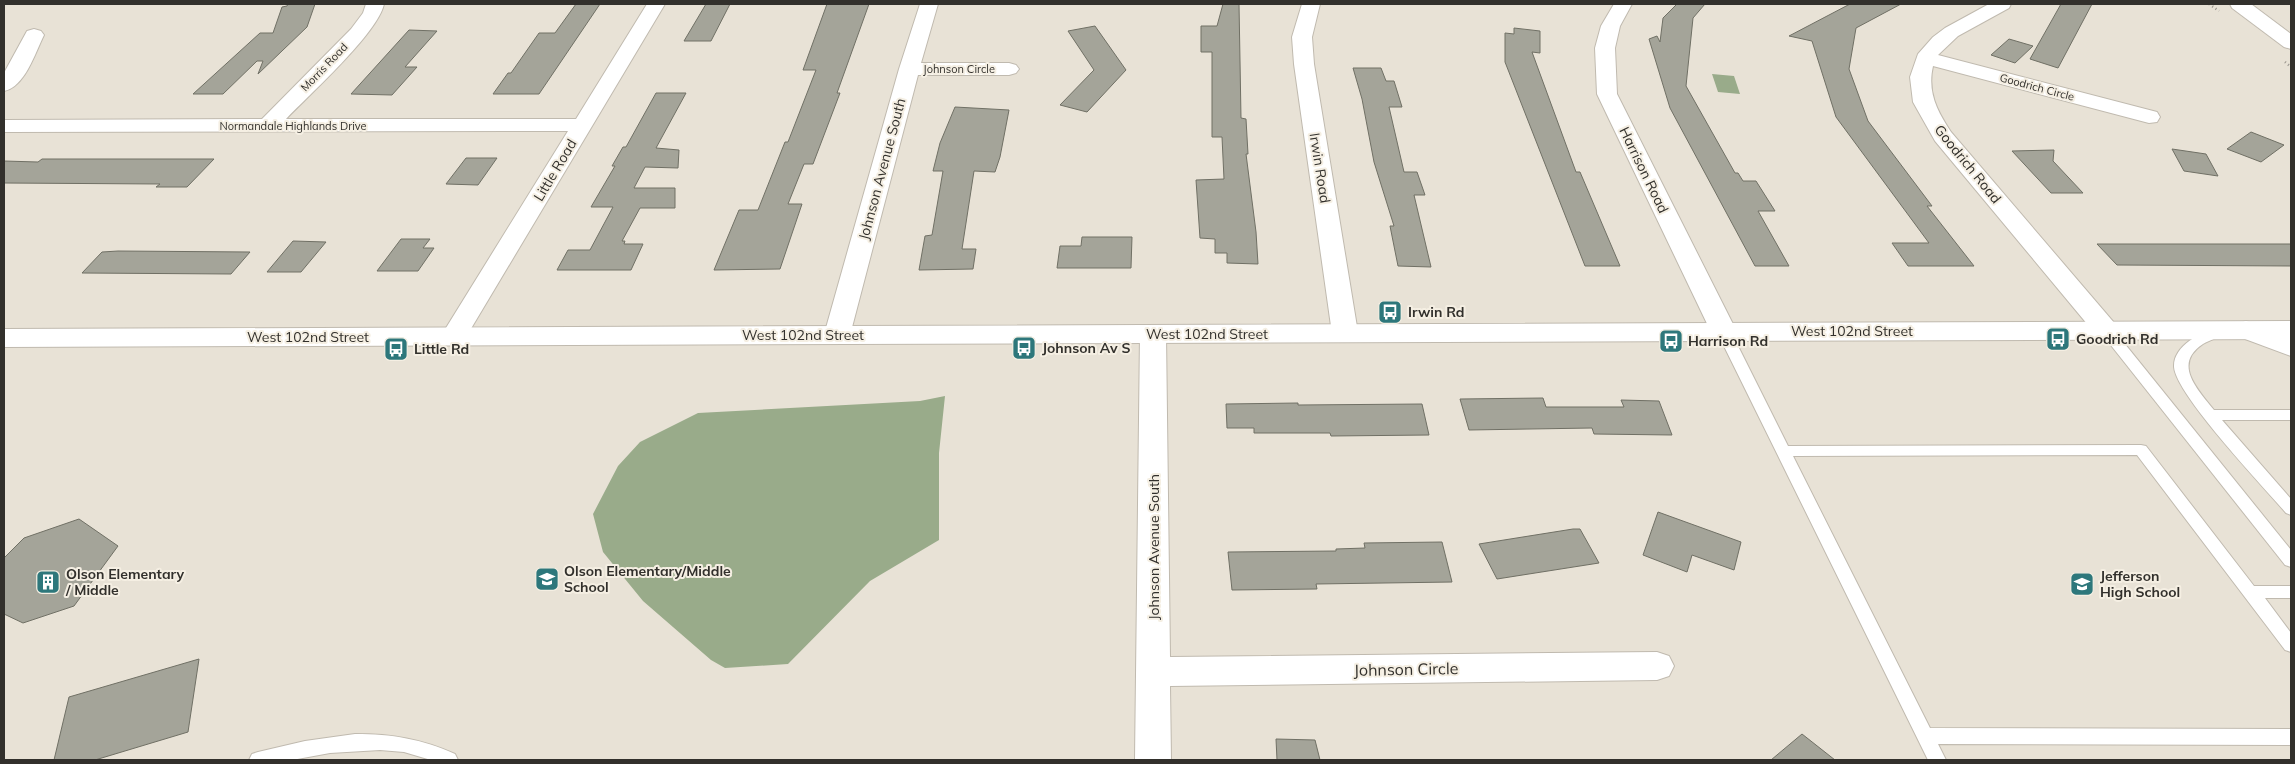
<svg xmlns="http://www.w3.org/2000/svg" width="2295" height="764" viewBox="0 0 2295 764" font-family="Mulish,sans-serif">
  <style>
    .water { fill: #99ab8a }
    .building { fill: #a4a499; stroke: #707065 }
    .lines { fill: none; stroke-linecap: round; stroke-linejoin: round }
    .service-casing { stroke: #c0baaf; stroke-width: 2 }
    .minor-casing { stroke: #c0baaf; stroke-width: 2 }
    .tertiary-casing { stroke: #c0baaf; stroke-width: 2 }
    .secondary-casing { stroke: #c0baaf; stroke-width: 2 }
    .path { stroke: #9a968e; stroke-width: 2.5; stroke-dasharray: 1 3; stroke-linecap: butt }
    .service { fill: #fff; fill-rule: evenodd }
    .minor { fill: #fff; fill-rule: evenodd }
    .tertiary { fill: #fff; fill-rule: evenodd }
    .secondary { fill: #fff; fill-rule: evenodd }
    .labels { text-anchor: middle; stroke-width: 4; stroke-linejoin: round; paint-order: stroke }
    .far-street-label { font-size: 11px; fill: #32302c; stroke: #f5efe3 }
    .street-label { font-size: 14px; fill: #32302c; stroke: #f5efe3 }
    .poi-label { font-size: 14px; font-weight: bold; fill: #32302c; stroke: #f5efe3; text-anchor: start }
    .near-street-label { font-size: 16px; fill: #32302c; stroke: #f5efe3 }
  </style>
  <rect width="100%" height="100%" fill="#e8e2d6"/>
  <!-- water -->
  <g class="water">
    <path d="M1712 74 1734 76 1740 94 1718 92Z"/>
    <path d="M945 396 939 453V540L870 581 788 664 725 668 711 660 643 601 603 552 593 514 618 466 640 442 698 413 920 401Z"/>
  </g>
  <!-- building -->
  <g class="building">
    <path d="M288 4H315L307 27 258 74 263 61H257L223 94H193L260 33H273L282 7 287 6Z"/>
    <path d="M576 4H600L539 94H493L508 73H511L539 33H555Z"/>
    <path d="M706 4H730L711 41H684Z"/>
    <path d="M827 4H869L837 93H840L813 164H804L788 204H802L780 269 714 270 739 210H758L785 142H788L816 70H803Z"/>
    <path d="M1223 4H1239L1241 118 1246 119 1248 154H1246L1256 232 1258 264 1227 263V253H1215V239L1200 238 1196 180 1224 179 1222 137H1212V52H1201V26H1217Z"/>
    <path d="M1677 4H1705L1693 18 1686 86 1735 173H1738L1743 181H1756L1775 211H1758L1789 266H1755L1670 108 1649 39 1657 36 1660 42 1663 18Z"/>
    <path d="M1850 4H1901L1856 28 1849 69 1868 121 1932 206H1927L1974 266H1908L1892 243H1929L1836 117 1812 41 1789 36Z"/>
    <path d="M2061 4H2092L2058 68 2030 59Z"/>
    <path d="M1095 26 1126 70 1087 112 1060 105 1094 70 1068 31Z"/>
    <path d="M1514 28 1540 31V53L1532 52 1576 172H1580L1620 266H1585L1505 62V33L1514 34Z"/>
    <path d="M409 30 437 31 405 67H417L392 95 351 94Z"/>
    <path d="M2009 39 2033 46 2015 63 1991 55Z"/>
    <path d="M1353 68H1381L1386 81H1394L1402 107H1389L1404 172H1417L1425 195H1414L1431 267 1398 266 1390 226H1394L1374 162 1362 99Z"/>
    <path d="M656 93H686L656 148 679 150 678 168 645 167 634 188H675V208H640L622 241H625L624 244H643L631 270H557L568 250H590L613 207H591L615 166H612L623 147H626Z"/>
    <path d="M955 107 1009 110 1000 157 995 172 974 171 962 249H976L973 269 919 270 925 236 932 235 943 171H933L940 143Z"/>
    <path d="M2251 132 2284 145 2261 162 2227 149Z"/>
    <path d="M2172 149 2206 154 2218 176 2184 171Z"/>
    <path d="M2054 150 2053 161 2083 193H2051L2012 151Z"/>
    <path d="M466 158H497L478 185 446 184Z"/>
    <path d="M42 159H214L187 187H156L160 184 4 183V161L38 162Z"/>
    <path d="M1082 237H1132L1131 268H1057L1060 246H1081Z"/>
    <path d="M401 239H430L423 248H434L418 271H377Z"/>
    <path d="M293 241 326 242 301 272H267Z"/>
    <path d="M2097 244H2291V266L2117 265Z"/>
    <path d="M102 252 118 251 250 252 231 274 82 273Z"/>
    <path d="M1543 398 1546 407H1624L1621 400 1659 401 1672 435 1594 434 1592 428 1469 430 1460 399Z"/>
    <path d="M1298 403V405L1422 404 1429 435 1331 436 1330 433H1254V428H1227L1226 404Z"/>
    <path d="M1658 512 1741 542 1734 570 1692 555 1687 572 1643 555Z"/>
    <path d="M79 519 118 546 74 606 23 623 4 614V558L24 538Z"/>
    <path d="M1573 529H1580L1599 563 1497 579 1479 544Z"/>
    <path d="M1442 542 1452 582 1316 584 1317 589 1232 590 1228 552 1336 551V549L1365 548 1364 543Z"/>
    <path d="M199 659 188 732 95 760H54L69 697Z"/>
    <path d="M1802 734 1835 760H1771Z"/>
    <path d="M1276 739 1315 740 1320 760H1277Z"/>
  </g>
  <g class="lines">
    <!-- service casing -->
    <g class="service-casing">
      <g id="service">
        <path d="M2107 327 2112 328 2291 550V567L2285 565 2102 334 2100 331 2102 328Z"/>
        <path d="M1724 328 1731 332 1788 446 2141 445 2146 446 2254 586H2291V598H2265L2291 633V652L2285 650 2137 455 1793 456 1930 728 2291 729V745L1938 744 1946 760H1928L1717 332Z"/>
        <path d="M2217 328 2224 332C2219 338 2210 340 2203 344 2172 364 2198 390 2214 410H2291V420H2222L2291 499V515L2286 513C2264 487 2176 395 2174 367 2173 346 2201 332 2217 328Z"/>
        <path d="M355 734C392 734 422 739 455 754L458 760H431L404 752 380 750 330 753 292 760H249L252 754 258 752 305 741Z"/>
      </g>
    </g>
    <!-- minor casing -->
    <g class="minor-casing">
      <g id="minor">
        <path d="M366 4H384C378 33 309 95 286 119H576L647 4H665L463 342 454 345 445 342 441 336 568 131 4 132V120L262 119 351 29 363 13Z"/>
        <path d="M920 4H938L921 63H1009L1016 65 1019 69 1016 73 1009 75H918L850 335 846 341 837 344 828 341 824 335 899 69Z"/>
        <path d="M1302 4H1320L1312 37 1314 64 1358 333 1354 339 1345 342 1336 339 1332 333 1294 64 1292 37Z"/>
        <path d="M1614 4H1632L1620 26 1615 48 1617 94 1737 332 1733 338 1724 341 1715 338 1711 332 1597 94 1595 48 1601 26Z"/>
        <path d="M1989 4H2011L2009 8 1958 36 1938 55 2157 112 2160 117 2157 122 2149 123 1933 66C1927 92 1937 111 1951 132L2116 325 2120 331 2116 337 2107 340 2098 337 1935 141 1913 102 1910 77 1918 54 1933 37 1945 28Z"/>
        <path d="M34 29 41 31 44 35C35 53 25 87 4 91V73L27 31Z"/>
        <path d="M1153 325 1162 328 1166 334 1170 657 1657 652 1669 656 1674 666 1669 676 1657 680 1170 686 1171 760H1135L1140 334 1144 328Z"/>
      </g>
    </g>
    <!-- tertiary casing -->
    <g class="tertiary-casing">
      <path id="tertiary" d="M2291 321V339L4 347V329Z"/>
    </g>
    <!-- secondary casing -->
    <g class="secondary-casing">
      <g id="secondary">
        <path d="M2230 4H2251L2291 34V49L2284 47 2232 8Z"/>
        <path d="M2246 321 2291 337V356L2237 336 2233 330 2237 324Z"/>
      </g>
    </g>
    <!-- path -->
    <g class="path">
      <path d="M2209 4 2219 11"/>
      <path d="M2285 62 2291 67"/>
    </g>
    <!-- service -->
    <use href="#service" class="service"/>
    <!-- minor -->
    <use href="#minor" class="minor"/>
    <!-- tertiary -->
    <use href="#tertiary" class="tertiary"/>
    <!-- secondary -->
    <use href="#secondary" class="secondary"/>
  </g>
  <!-- icons -->
  <defs>
    <g id="bus-square" transform="scale(1.25)"><rect x="-9" y="-9" width="18" height="18" rx="4" fill="#2d777b" stroke="#f5efe3"/><path d="M-5-6H5V4H4V6H2V4H-2V6H-4V4H-5ZM-3.5-4V0h7V-4ZM-3.5 1.2v1.5H-2V1.2ZM2 1.2v1.5H3.5V1.2Z" fill="#fff"/></g>
    <g id="school-square" transform="scale(1.25)"><rect x="-9" y="-9" width="18" height="18" rx="4" fill="#2d777b" stroke="#f5efe3"/><path d="M0-5L7-2L0 1L-7-2ZM-4 1L0 2.5L4 1V4Q0 6-4 4Z" fill="#fff"/></g>
    <g id="building-square" transform="scale(1.25)"><rect x="-9" y="-9" width="18" height="18" rx="4" fill="#2d777b" stroke="#f5efe3"/><path d="M-4-6H4V6H1V3H-1V6H-4ZM-2.5-4.3h1.7v1.8h-1.7ZM.8-4.3h1.7v1.8H.8ZM-2.5-1h1.7V.8h-1.7ZM.8-1h1.7V.8H.8Z" fill="#fff"/></g>
  </defs>
  <g fill-rule="evenodd">
    <use href="#bus-square" x="1390" y="312"/>
    <use href="#bus-square" x="2058" y="339"/>
    <use href="#bus-square" x="1671" y="341"/>
    <use href="#bus-square" x="1024" y="348"/>
    <use href="#bus-square" x="396" y="349"/>
    <use href="#school-square" x="547" y="579"/>
    <use href="#building-square" x="48" y="582"/>
    <use href="#school-square" x="2082" y="584"/>
  </g>
  <g class="labels">
    <!-- far-street labels -->
    <g class="far-street-label">
      <text transform="translate(324 67) rotate(-46)" y="4">Morris Road</text>
      <text x="959" y="73">Johnson Circle</text>
      <text transform="translate(2037 87) rotate(15)" y="4">Goodrich Circle</text>
      <text x="293" y="130">Normandale Highlands Drive</text>
    </g>
    <!-- street labels -->
    <g class="street-label">
      <text transform="translate(1968 164) rotate(51)" y="5">Goodrich Road</text>
      <text transform="translate(1320 168) rotate(81)" y="5">Irwin Road</text>
      <text transform="translate(882 169) rotate(-75)" y="5">Johnson Avenue South</text>
      <text transform="translate(555 170) rotate(-59)" y="5">Little Road</text>
      <text transform="translate(1644 170) rotate(64)" y="5">Harrison Road</text>
      <text x="1852" y="336">West 102nd Street</text>
      <text x="1207" y="339">West 102nd Street</text>
      <text x="803" y="340">West 102nd Street</text>
      <text x="308" y="342">West 102nd Street</text>
      <text transform="translate(1154 547) rotate(-90)" y="5">Johnson Avenue South</text>
    </g>
    <!-- poi labels -->
    <g class="poi-label">
      <text x="1408" y="317">Irwin Rd</text>
      <text x="2076" y="344">Goodrich Rd</text>
      <text x="1688" y="346">Harrison Rd</text>
      <text x="1042" y="353">Johnson Av S</text>
      <text x="414" y="354">Little Rd</text>
      <text x="564" y="576">Olson Elementary/Middle<tspan x="564" dy="16">School</tspan></text>
      <text x="66" y="579">Olson Elementary<tspan x="66" dy="16">/ Middle</tspan></text>
      <text x="2100" y="581">Jefferson<tspan x="2100" dy="16">High School</tspan></text>
    </g>
    <!-- near-street labels -->
    <g class="near-street-label">
      <text transform="translate(1406 669) rotate(-1)" y="6">Johnson Circle</text>
    </g>
  </g>
  <!-- border -->
  <rect width="2295" height="764" fill="none" stroke="#32302c" stroke-width="10"/>
</svg>
